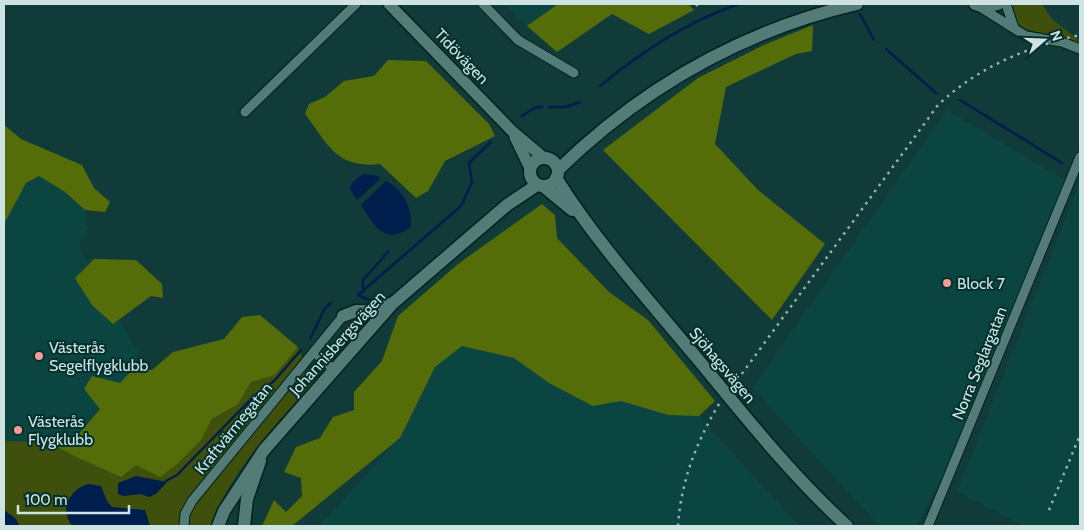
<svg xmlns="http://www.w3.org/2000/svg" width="1084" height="530" viewBox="0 0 1084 530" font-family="Cabin,sans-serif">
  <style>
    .built { fill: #0b4542 }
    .green { fill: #3e500b }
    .forest { fill: #556d09 }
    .water { fill: #001e4d }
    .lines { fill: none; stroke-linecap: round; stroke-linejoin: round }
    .stream { stroke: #001e4d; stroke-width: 2.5 }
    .minor-casing { stroke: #01201f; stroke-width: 11 }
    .tertiary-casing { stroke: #01201f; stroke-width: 14 }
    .secondary-casing { stroke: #01201f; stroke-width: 15 }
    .minor { stroke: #537c79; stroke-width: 9 }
    .tertiary { stroke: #537c79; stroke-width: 11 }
    .secondary { stroke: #537c79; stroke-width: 12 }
    .rail { stroke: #98b4b2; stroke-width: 2.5; stroke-dasharray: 2.5 5; stroke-linecap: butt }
    .poi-dot { fill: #f59b97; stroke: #04302e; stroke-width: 2 }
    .labels { text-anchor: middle; stroke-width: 4; stroke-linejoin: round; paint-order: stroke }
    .street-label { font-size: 16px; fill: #cee4e2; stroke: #04302e }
    .poi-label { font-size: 16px; fill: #cee4e2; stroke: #04302e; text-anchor: start }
  </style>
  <rect width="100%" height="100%" fill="#113b39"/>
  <!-- built -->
  <g class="built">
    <path d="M504 4H558L527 26Z"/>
    <path d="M947 110 1066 181 951 462 916 526H880L752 388Z"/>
    <path d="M39 176 65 192 85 210 88 228 79 244 88 264 75 278 118 318 138 352 134 368 120 383 84 389 100 408 78 435 49 442 4 441V224L26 183Z"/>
    <path d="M1080 182V526H1024L957 492Z"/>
    <path d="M462 346 514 358 593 406 621 401 699 416 799 526H319L400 438 435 367Z"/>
  </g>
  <!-- green -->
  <g class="green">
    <path d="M1011 4H1042L1052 19 1080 41V44C1071 41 1063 37 1054 35 1033 31 1010 31 1011 4Z"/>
    <path d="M298 347 313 383C273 427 232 470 210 526H4V441L49 442 72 455 136 465 238 404 251 382 275 375Z"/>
  </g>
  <!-- forest -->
  <g class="forest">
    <path d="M558 4H688L694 10 649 34 612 14 557 52 527 26Z"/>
    <path d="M813 25 812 51 796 54 726 87 715 144 758 190 825 244 772 320 603 150 698 78 766 44Z"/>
    <path d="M388 60 426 61 489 124 495 136 445 161 428 191 416 198 380 164C336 169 328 144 305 114L309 104 325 97 344 81 374 76Z"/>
    <path d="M4 125 21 139 82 165 94 188 110 202 105 212 85 210 65 192 39 176 26 183 4 224Z"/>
    <path d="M542 204 555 215 557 238 609 292 648 320 715 401 699 416 668 415 621 401 593 406 549 383 514 358 462 346 435 367 400 438 292 526H262L274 500 286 512 302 496 301 478 284 472 296 447 320 438 333 417 354 410V392L382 361 398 316 458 264Z"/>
    <path d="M94 259 136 260 162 284 163 298 151 296 113 324 92 305 75 278Z"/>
    <path d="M260 315 298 347 275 375 251 382 238 404 211 420 201 440 176 465 160 477 136 465 121 477 72 455 49 442 78 435 100 409 84 389 92 376 120 383 134 368 152 370 173 352 224 339 242 317Z"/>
  </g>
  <!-- water -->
  <g class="water">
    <path d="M364 174 378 176 380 179 357 200 350 189C352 181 357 178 364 174Z"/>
    <path d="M386 181C404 190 412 208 411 227 384 246 375 226 361 205Z"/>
    <path d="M136 476 167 482 156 494 149 497 141 494 123 496 118 494V483Z"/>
    <path d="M89 484 101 486 107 501 112 507 145 510 150 526H73C58 511 70 488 89 484Z"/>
    <path d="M4 510 15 518 20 526H4Z"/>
  </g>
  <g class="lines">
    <!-- stream -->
    <g class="stream">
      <path d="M860 14 874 40"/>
      <path d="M886 49 936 93"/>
      <path d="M600 86C641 52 688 21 739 4"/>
      <path d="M960 100 1062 163"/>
      <path d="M549 107H566L580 102"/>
      <path d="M522 116 534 108 542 107"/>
      <path d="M363 292V280L388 252"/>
      <path d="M358 295 461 206 472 182 469 163 491 142"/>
      <path d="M358 295 374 302"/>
      <path d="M310 339 325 308 331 303"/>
      <path d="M166 481 177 475 254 396 274 381 301 350"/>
    </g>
    <!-- minor casing -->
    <g class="minor-casing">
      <g id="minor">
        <path d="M483 4 518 40 574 73"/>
        <path d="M1006 4 1014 28"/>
        <path d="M980 7 1026 36 1062 42 1080 49"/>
        <path d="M245 112 356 4"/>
        <path d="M314 352 333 369"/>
        <path d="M184 526 185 514 192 501 343 316"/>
        <path d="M928 526 1080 157"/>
      </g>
    </g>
    <!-- tertiary casing -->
    <g class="tertiary-casing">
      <g id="tertiary">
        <path d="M389 4 512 131 544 158"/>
        <path d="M515 137 530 168"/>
      </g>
    </g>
    <!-- secondary casing -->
    <g class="secondary-casing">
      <g id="secondary">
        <path d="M975 4 985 7 998 4"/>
        <circle cx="544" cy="172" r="14"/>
        <path d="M558 170C643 87 741 31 857 4"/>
        <path d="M556 178C596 242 648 299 696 357 744 415 791 475 847 526"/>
        <path d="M543 186 572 210"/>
        <path d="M343 316 356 311H372L390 304"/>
        <path d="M218 526 224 511 264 450 392 304 507 205 537 185"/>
        <path d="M244 526 247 499 260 461"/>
      </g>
    </g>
    <!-- minor -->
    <use href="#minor" class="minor"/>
    <!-- tertiary -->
    <use href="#tertiary" class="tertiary"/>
    <!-- secondary -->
    <use href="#secondary" class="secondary"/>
    <!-- rail -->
    <g class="rail">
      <path d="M696 4 700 8"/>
      <path d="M733 386 938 105C978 67 1027 47 1080 35"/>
      <path d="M1049 510 1080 435"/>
      <path d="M678 526C681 481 696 443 719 404"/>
    </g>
  </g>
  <!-- markers -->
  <g class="poi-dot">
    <circle cx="947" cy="283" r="5"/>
    <circle cx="39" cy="356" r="5"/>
    <circle cx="18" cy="430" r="5"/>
  </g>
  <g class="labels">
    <!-- street labels -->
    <g class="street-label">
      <text transform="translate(462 56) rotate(46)" y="6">Tidövägen</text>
      <text transform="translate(337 343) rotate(-48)" y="6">Johannisbergsvägen</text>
      <text transform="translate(979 363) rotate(-68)" y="6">Norra Seglargatan</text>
      <text transform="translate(723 365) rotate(50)" y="6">Sjöhagsvägen</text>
      <text transform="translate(233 428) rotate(-51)" y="6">Kraftvärmegatan</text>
    </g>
    <!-- poi labels -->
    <g class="poi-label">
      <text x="957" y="289">Block 7</text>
      <text x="49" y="353">Västerås<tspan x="49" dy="18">Segelflygklubb</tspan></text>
      <text x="28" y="427">Västerås<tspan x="28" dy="18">Flygklubb</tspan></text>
    </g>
  </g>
  <!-- border -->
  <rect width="1084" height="530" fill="none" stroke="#cee4e2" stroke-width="10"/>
  <!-- north arrow -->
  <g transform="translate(1044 40) rotate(71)" stroke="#04302e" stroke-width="4" paint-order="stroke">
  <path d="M0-4L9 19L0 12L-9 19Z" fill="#cee4e2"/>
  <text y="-8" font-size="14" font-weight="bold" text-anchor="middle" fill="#cee4e2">N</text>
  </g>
  <!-- scale -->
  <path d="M18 505v8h111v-8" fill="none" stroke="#cee4e2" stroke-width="2.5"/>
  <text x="25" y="505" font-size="15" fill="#cee4e2" stroke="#04302e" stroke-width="4" paint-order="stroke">100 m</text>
</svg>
